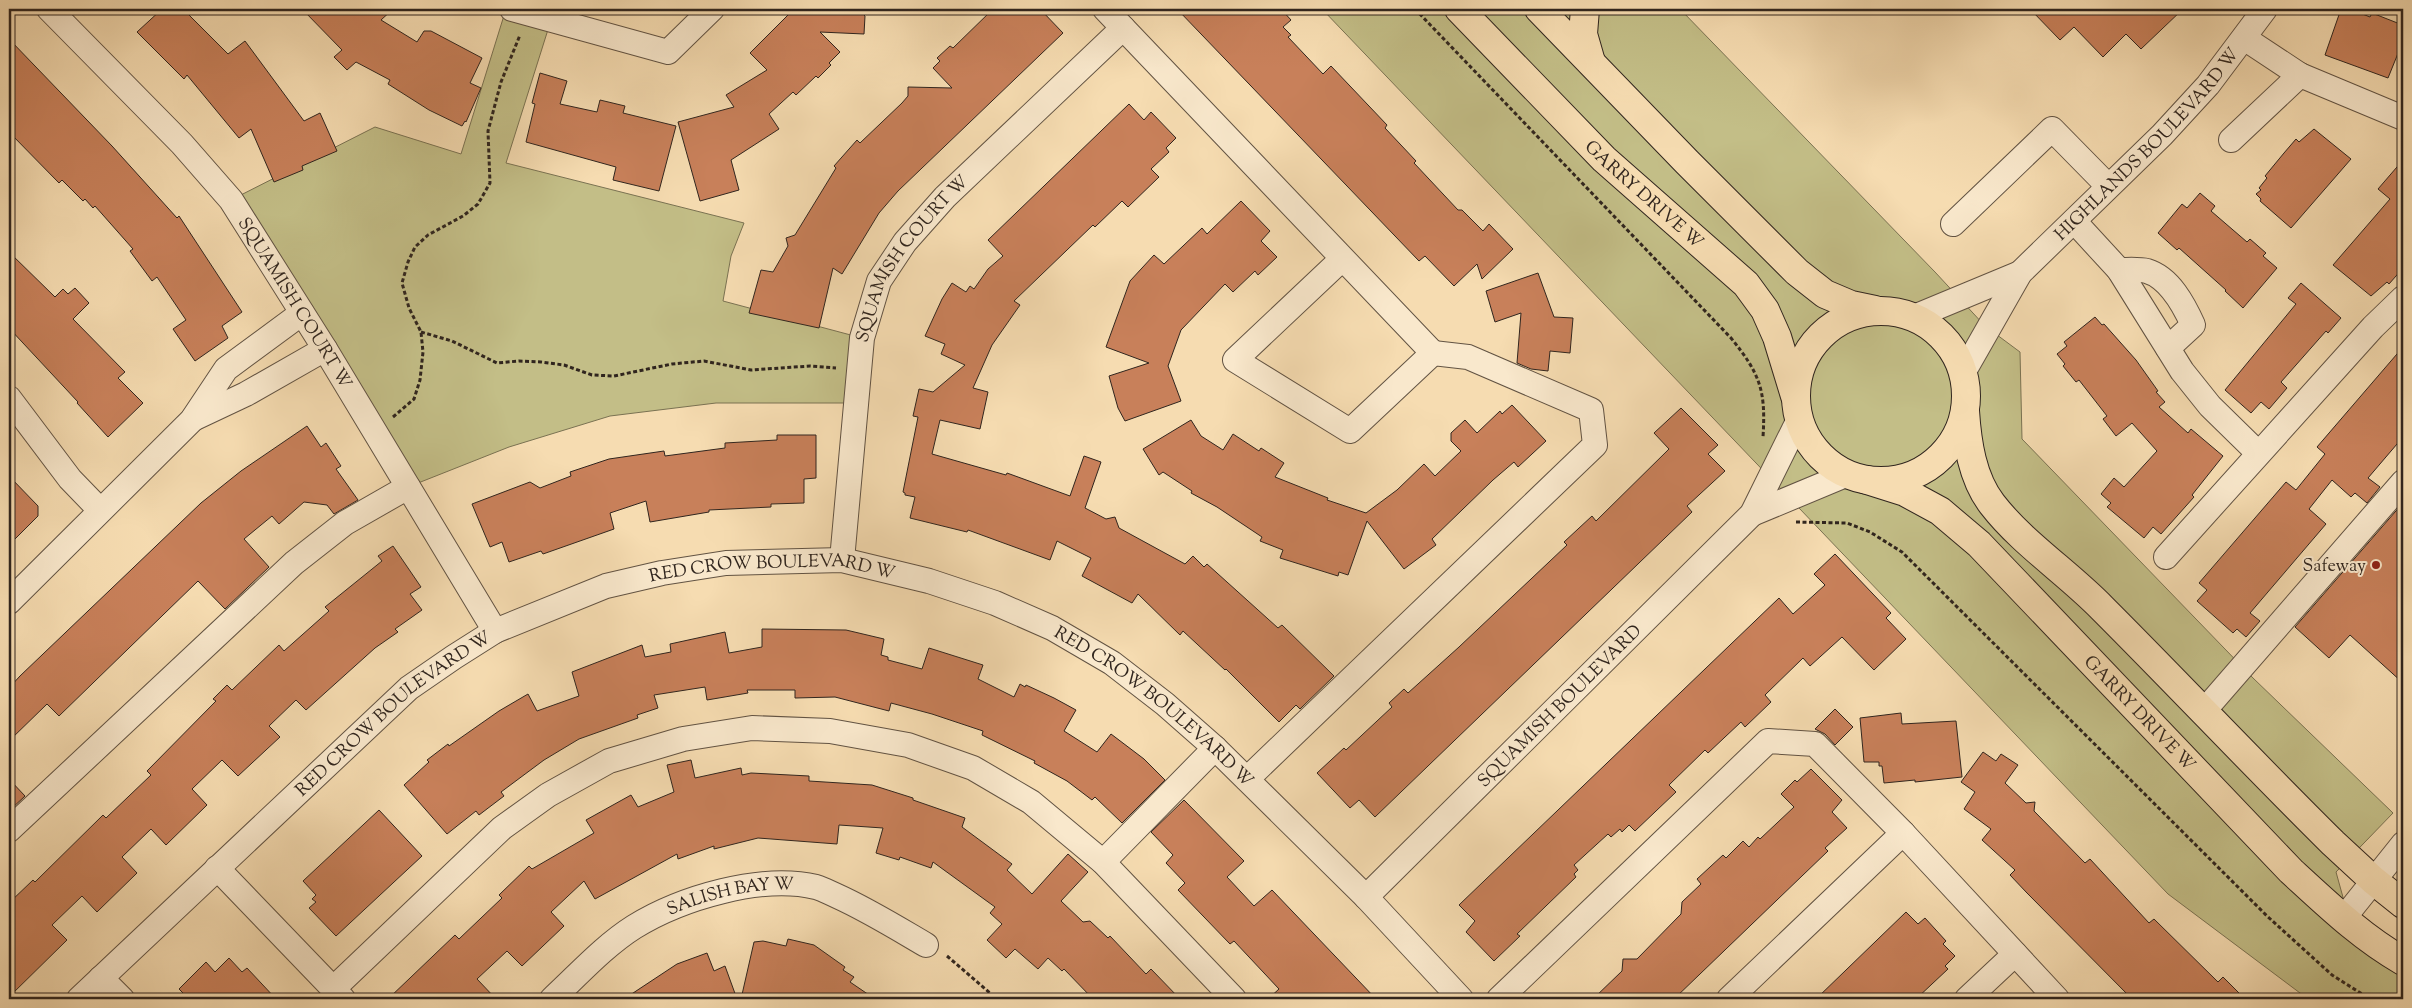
<svg xmlns="http://www.w3.org/2000/svg" width="2412" height="1008" viewBox="0 0 2412 1008" font-family="'Sorts Mill Goudy',serif">
  <style>
    .green { fill: #c3be87; stroke: #7a7252 }
    .building { fill: #c8805a; stroke: #30251e }
    .lines { fill: none; stroke-linecap: round; stroke-linejoin: round }
    .minor-casing { stroke: #625343; stroke-width: 26 }
    .major-casing { stroke: #30251e; stroke-width: 30 }
    .path { stroke: #30251e; stroke-width: 3; stroke-dasharray: 4 2.5; stroke-linecap: butt }
    .minor { stroke: #f9e8cc; stroke-width: 24 }
    .major { stroke: #f6dcb1; stroke-width: 28 }
    .poi-dot { fill: #8f2418; stroke: #f9e8cc; stroke-width: 2 }
    .labels { text-anchor: middle; stroke-width: 4; stroke-linejoin: round; paint-order: stroke }
    .street-label { font-size: 18px; fill: #30251e; stroke: #f9e8cc }
    .poi-label { font-size: 18px; fill: #30251e; stroke: #f9e8cc; text-anchor: end }
  </style>
  <rect width="100%" height="100%" fill="#f6dcb1"/>
  <filter id="stains"><feTurbulence type="fractalNoise" baseFrequency=".004" numOctaves="4"/><feColorMatrix values="0 0 0 0 .2 0 0 0 0 .09 0 0 0 0 .02 0 0 0 .5 -.17"/></filter>
  <radialGradient id="worn" r=".72"><stop offset=".6" stop-color="#630" stop-opacity="0"/><stop offset="1" stop-color="#630" stop-opacity=".3"/></radialGradient>
  <!-- green -->
  <g class="green">
    <path d="M506 9 551 20 506 163 744 223 731 256 723 301 862 338 855 403H716L610 416 509 447 408 487 231 200 375 127 461 154Z"/>
    <path d="M1322 9H1680L1935 272 1985 326 2020 352 2022 439 2253 678 2393 813 2336 872 2349 919 2403 959V999H2308L2168 894Z"/>
  </g>
  <!-- building -->
  <g class="building">
    <path d="M162 9H183L228 54 245 41 304 121 320 113 337 151 302 166 303 170 274 182 251 129 239 138 187 75 184 79 137 32Z"/>
    <path d="M302 9H393L381 20 417 42 424 31H431L482 58 470 83 481 88 466 122 465 121 462 126 429 110 388 84 390 80 356 62 347 70 334 57 342 50Z"/>
    <path d="M794 9H858L865 16 864 34 820 32 840 52 829 63 831 65 818 78 816 76 796 95 793 92 769 114 779 129 731 160 739 190 700 201 678 122 734 107 726 95 767 70 750 53Z"/>
    <path d="M993 9H1040L1063 33 898 191 879 213 842 274 833 268 819 328 749 313 761 270 773 272 788 246 786 238 795 235 836 168 834 166 857 140 860 143 902 103 908 96V87L952 88 933 68 940 61 937 58 950 46 953 48Z"/>
    <path d="M1177 9H1281L1291 20 1283 27 1291 35 1288 37 1323 74 1331 66 1387 125 1385 128 1416 161 1414 163 1458 210H1462L1483 231 1489 224 1513 249 1482 279 1477 264 1454 286 1425 256 1419 261Z"/>
    <path d="M2030 9H2183L2141 49 2126 34 2103 57 2074 27 2060 40Z"/>
    <path d="M2341 9H2350L2370 17 2372 13 2400 24 2398 28 2403 30V41L2388 78 2325 55Z"/>
    <path d="M9 39 112 146 177 218 179 216 242 312 222 326 228 338 195 361 173 329 186 320 157 277 152 281 130 251 133 249 95 206 93 208 85 199 83 201 62 180 59 183 9 132Z"/>
    <path d="M540 73 567 81 560 104 597 112 600 100 625 106 623 113 676 126 659 191 613 180 616 167 526 142 535 104 532 103Z"/>
    <path d="M1129 104 1144 120 1151 112 1176 138 1166 148 1169 152 1151 169 1159 177 1128 207 1122 201 1095 227 1093 225 1014 301 1020 305 992 345 973 388 988 392 980 429 940 420 932 454 1006 475 1007 473 1070 496 1084 456 1101 462 1085 508 1106 519 1115 517 1119 528 1185 564 1193 556 1204 567 1207 564 1278 628 1282 625 1334 676 1300 709 1296 705 1279 722 1226 669 1225 670 1183 631 1180 635 1138 594 1132 603 1082 576 1091 558 1057 541 1050 560 968 530 967 532 910 518 915 497 905 495V493L903 492 918 417 913 416 919 389 933 392 965 365 941 354 945 344 925 336 942 299 952 283 966 292 970 286 974 289 988 269 1003 256 988 240Z"/>
    <path d="M2314 129 2351 159 2291 228 2260 201 2261 199 2256 194 2261 190 2259 188 2267 178 2265 176 2284 153 2296 139 2299 142Z"/>
    <path d="M2403 160V268L2389 284 2387 282 2371 296 2333 265 2390 199 2378 189Z"/>
    <path d="M2200 193 2215 206 2211 211 2247 242 2250 239 2266 253 2263 256 2277 268 2243 308 2225 291 2226 290 2179 248 2177 250 2158 233 2182 204 2187 208Z"/>
    <path d="M1241 201 1270 231 1261 241 1277 257 1258 275 1255 271 1233 292 1225 284 1181 330 1168 366 1181 401 1125 421 1118 408 1109 376 1149 363 1106 347 1130 281 1154 255 1164 264 1202 228 1207 234Z"/>
    <path d="M9 252 55 297 63 289 68 294 75 288 89 303 73 319 125 372 118 378 143 403 108 437 77 403 78 402 9 328Z"/>
    <path d="M1538 273 1554 317 1573 318 1570 353 1550 351 1548 371 1531 369 1517 363 1521 313 1495 322 1486 291Z"/>
    <path d="M2301 283 2341 318 2328 333 2326 331 2281 382 2287 388 2269 409 2261 402 2251 413 2225 390 2296 304 2288 298Z"/>
    <path d="M2095 317 2102 325 2104 324 2136 360 2158 391 2156 392 2165 402 2159 407 2188 433 2191 429 2223 456 2192 495 2194 497 2161 534 2153 527 2144 538 2107 507 2111 503 2101 494 2114 478 2124 487 2157 451 2132 423 2116 436 2103 419 2107 416 2079 380 2076 382 2063 366 2065 364 2057 354 2067 346 2064 342Z"/>
    <path d="M2403 347V437L2368 478 2380 487 2367 503 2355 493 2351 497 2332 480 2309 509 2326 524 2250 613 2260 621 2246 637 2237 629 2233 633 2197 601 2207 590 2199 583 2286 482 2296 490 2325 454 2317 447Z"/>
    <path d="M1512 405 1546 441 1518 467 1514 462 1493 480 1432 539 1436 545 1404 569 1367 521 1348 575 1339 572 1338 576 1280 558 1283 550 1260 541 1262 537 1217 507 1191 493 1192 491 1163 472 1159 475 1143 449 1191 420 1201 436 1223 450 1233 434 1259 451 1261 448 1284 463 1275 477 1328 498 1327 500 1366 513 1397 490 1424 464 1435 476 1461 451 1451 441V433L1465 420 1477 433 1500 411 1502 414Z"/>
    <path d="M1681 408 1718 445 1708 454 1725 471 1687 506 1692 512 1375 817 1359 800 1350 808 1317 773 1344 748 1346 750 1392 707 1389 703 1404 689 1408 693 1459 647 1567 545 1564 542 1592 516 1596 521 1669 449 1654 433Z"/>
    <path d="M307 426 321 447 326 443 341 466 336 469 358 500 334 514 327 505 304 502 279 524 272 516 244 539 269 567 225 609 198 581 59 716 47 704 9 741V688L20 676 201 503 241 471Z"/>
    <path d="M777 435H816V478L804 479V503L771 504V507L709 510V512L650 522 646 501 610 513 614 529 543 554 541 551 509 562 502 542 490 547 472 504 530 482 540 488 571 476 570 472 609 459 664 451 665 456 725 448V443L777 440Z"/>
    <path d="M9 476 38 506V516L9 545Z"/>
    <path d="M2402 504H2403V683L2350 635 2329 658 2295 627Z"/>
    <path d="M393 546 421 587 410 594 422 610 395 629 398 632 375 648 306 710 296 700 269 726 280 737 238 776 222 760 192 789 207 805 166 845 151 829 122 857 137 873 97 912 82 896 52 925 67 940 9 997V903L33 880 35 882 103 815 106 818 151 775 147 771 216 701 213 699 227 685 232 690 279 645 284 651 329 611 325 607 382 561 378 556Z"/>
    <path d="M1835 554 1891 613 1886 618 1906 639 1874 670 1842 637 1810 666 1803 658 1765 695 1771 702 1745 727 1741 722 1708 753 1705 750 1669 785 1676 792 1635 831 1629 825 1622 832 1620 829 1611 837 1608 834 1574 865 1578 870 1574 874 1576 877 1517 934 1520 936 1494 961 1466 932 1475 921 1459 905 1779 598 1793 614 1825 585 1814 574Z"/>
    <path d="M762 629 846 630 884 639 881 655 888 657V660L922 669 929 648 983 665 978 679 1014 697 1020 684 1025 687 1026 685 1054 698 1076 710 1064 731 1097 752 1111 734 1144 759 1165 780 1122 823 1095 797 1092 800 1067 781 1034 763 1035 761 982 735 983 731 932 714 891 703 889 711 835 697 795 698V690H747L748 693 707 700 705 687 654 695 658 708 637 715 638 718 579 739 544 760 501 792 504 796 479 815 476 811 447 834 404 785 429 762 427 760 448 744 449 746 499 711 528 694 537 711 579 696 572 672 642 645 645 657 671 652 670 644 725 632 729 653 762 647Z"/>
    <path d="M1835 709 1853 727 1835 745 1825 734 1815 729Z"/>
    <path d="M1901 713 1902 724 1956 721 1962 777 1915 782V780L1884 783 1882 766H1879V762H1864L1860 718Z"/>
    <path d="M1983 752 1996 761 2001 754 2018 765 2005 783 2026 803 2035 802 2034 811 2085 863 2090 859 2149 923 2154 919 2218 982 2223 977 2245 999H2132L2027 893 2010 875 2015 870 1982 840 1991 829 1964 809 1975 792 1961 782Z"/>
    <path d="M691 760 695 778 741 768 742 775 751 773 809 776V781L872 785 913 798V800L965 818 962 827 1012 864 1007 870 1032 894 1068 854 1088 872 1061 901 1083 922 1090 921 1108 938 1110 936 1146 974 1151 969 1180 999H1093L1064 969 1062 971 1048 958 1038 969 1015 949 1006 958 987 940 1002 924 990 913 995 907 933 862 931 868 900 857 899 860 876 853 883 828 839 825 837 844 758 838 714 849V846L678 859 677 854 595 899 584 881 551 912 564 926 522 966 507 951 477 979 496 999H388L455 935 459 939 502 898 499 895 529 866 532 869 594 833 586 820 631 795 638 807 674 792 667 765Z"/>
    <path d="M1811 769 1842 800 1832 812 1847 828 1825 848 1828 851 1674 999H1593L1622 971 1623 959H1637L1681 914 1682 902 1701 884 1697 879 1723 855 1726 858 1743 841 1749 847 1758 837 1760 839 1794 807 1781 794 1795 780 1797 782Z"/>
    <path d="M9 779 25 796 9 811Z"/>
    <path d="M1184 800 1244 861 1227 877 1254 906 1272 890 1376 999H1268L1279 989 1234 941 1230 944 1178 890 1185 883 1166 863 1173 855 1151 832Z"/>
    <path d="M379 810 422 856 336 936 309 908 316 902 312 899 316 895 303 881Z"/>
    <path d="M1906 912 1918 924 1925 918 1946 941 1943 944 1955 956 1945 966 1948 969 1916 999H1816Z"/>
    <path d="M788 939 814 945 845 967 843 970 854 977 850 982 875 999H741L754 942 763 941 786 946Z"/>
    <path d="M707 953 714 971 725 966 737 999H624L677 964Z"/>
    <path d="M229 958 242 972 247 968 276 999H189L179 989 206 962 215 972Z"/>
  </g>
  <g class="lines">
    <!-- minor casing -->
    <g class="minor-casing">
      <g id="minor">
        <path id="s1" d="M49 9 182 144 231 200 325 349 495 631"/>
        <path d="M512 9 668 52 712 9"/>
        <path d="M1105 9 1433 353 1350 431 1235 360 1342 259"/>
        <path d="M2244 38 2300 75 2403 118"/>
        <path d="M2231 140 2300 75"/>
        <path d="M2074 221 2119 270 2182 371 2210 406 2258 453"/>
        <path d="M1953 224 2052 129 2108 186"/>
        <path d="M2119 270C2128 270 2139 269 2147 271 2170 278 2184 305 2193 325L2168 348"/>
        <path d="M1914 317 2020 273"/>
        <path id="s2" d="M1963 373 2020 273 2162 135 2208 85 2265 9"/>
        <path d="M9 398 70 479 100 510"/>
        <path d="M193 419 246 394 325 349"/>
        <path d="M1752 514 1848 474"/>
        <path d="M2166 557 2373 327 2403 298"/>
        <path id="s3" d="M842 560 862 338 879 281 905 242 945 197 1123 28"/>
        <path d="M9 602 192 420 226 369 302 313"/>
        <path d="M2203 712 2403 482"/>
        <path d="M1247 779 1595 445 1591 410 1468 357 1433 353"/>
        <path d="M9 830 294 563 345 523 408 487"/>
        <path d="M1103 862 1215 748"/>
        <path d="M217 868 343 999"/>
        <path id="s4" d="M1366 897 1752 514 1799 419"/>
        <path d="M2343 919 2403 844"/>
        <path d="M101 978 122 999"/>
        <path d="M333 989 502 828 548 795 609 761 683 739 752 728 830 731 908 745 973 768 1031 802 1103 862 1234 999"/>
        <path id="s5" d="M79 999 409 688 454 657 495 631 606 586 662 573 726 563 842 560 929 581 995 603 1052 628 1112 663 1165 704 1215 748 1366 897 1461 999"/>
        <path id="s6" d="M552 999C578 975 604 946 634 927 681 898 761 874 816 887 823 889 830 893 837 896 868 910 897 928 926 945"/>
        <path d="M1499 999 1768 741 1815 744 1903 833"/>
        <path d="M1729 999 1903 833 2057 999"/>
        <path d="M1967 999 2015 954"/>
      </g>
    </g>
    <!-- major casing -->
    <g class="major-casing">
      <g id="major">
        <path id="s7" d="M1459 9 1604 159 1746 284 1765 310 1777 337 1795 396"/>
        <path d="M1539 9 1687 162 1797 272 1825 294 1851 305 1875 310"/>
        <path d="M1585 9 1583 34 1591 62"/>
        <circle cx="1881" cy="396" r="85"/>
        <path d="M1965 411C1967 442 1972 478 1992 504 2022 543 2068 573 2102 608 2180 686 2255 766 2333 843L2373 880 2403 904"/>
        <path id="s8" d="M1867 480 1905 492 1940 511 1979 544 2291 871C2327 904 2361 937 2403 961"/>
      </g>
    </g>
    <!-- path -->
    <g class="path">
      <path d="M1415 9 1731 338C1760 374 1766 390 1763 437"/>
      <path d="M421 332 452 341 497 363 519 361 541 362 564 365 592 375 614 376 672 364 704 361 751 370 810 366 836 368"/>
      <path d="M393 417 414 399 420 380 423 352 421 332 409 308 402 283 408 262 415 247 428 235 463 216 478 204 490 183 488 131 501 82 520 35"/>
      <path d="M1796 522 1847 523 1870 532 1902 552 2267 916 2332 975 2370 999"/>
      <path d="M947 956 997 999"/>
    </g>
    <!-- minor -->
    <use href="#minor" class="minor"/>
    <!-- major -->
    <use href="#major" class="major"/>
  </g>
  <!-- markers -->
  <circle class="poi-dot" cx="2376" cy="565" r="5"/>
  <g class="labels">
    <!-- street labels -->
    <g class="street-label">
      <text dy="6" stroke="none"><textPath href="#s2" startOffset="296">HIGHLANDS BOULEVARD W</textPath></text>
      <text dy="6" stroke="none"><textPath href="#s7" startOffset="262">GARRY DRIVE W</textPath></text>
      <text dy="6" stroke="none"><textPath href="#s3" startOffset="318">SQUAMISH COURT W</textPath></text>
      <text dy="6" stroke="none"><textPath href="#s1" startOffset="385">SQUAMISH COURT W</textPath></text>
      <text dy="6" stroke="none"><textPath href="#s5" startOffset="845">RED CROW BOULEVARD W</textPath></text>
      <text dy="6" stroke="none"><textPath href="#s4" startOffset="272">SQUAMISH BOULEVARD</textPath></text>
      <text dy="6" stroke="none"><textPath href="#s5" startOffset="1265">RED CROW BOULEVARD W</textPath></text>
      <text dy="6" stroke="none"><textPath href="#s8" startOffset="364">GARRY DRIVE W</textPath></text>
      <text dy="6" stroke="none"><textPath href="#s5" startOffset="425">RED CROW BOULEVARD W</textPath></text>
      <text dy="6" stroke="none"><textPath href="#s6" startOffset="212">SALISH BAY W</textPath></text>
    </g>
    <!-- poi labels -->
    <g class="poi-label">
      <text x="2366" y="571">Safeway</text>
    </g>
  </g>
  <!-- margin -->
  <rect width="2412" height="1008" fill="none" stroke="#f6dcb1" stroke-width="30"/>
  <rect x="10" y="10" width="2392" height="988" fill="none" stroke="#30251e" stroke-width="2.5"/>
  <rect x="15" y="15" width="2382" height="978" fill="none" stroke="#30251e"/>
  <rect width="100%" height="100%" filter="url(#stains)"/>
  <rect width="100%" height="100%" fill="url(#worn)"/>
</svg>
